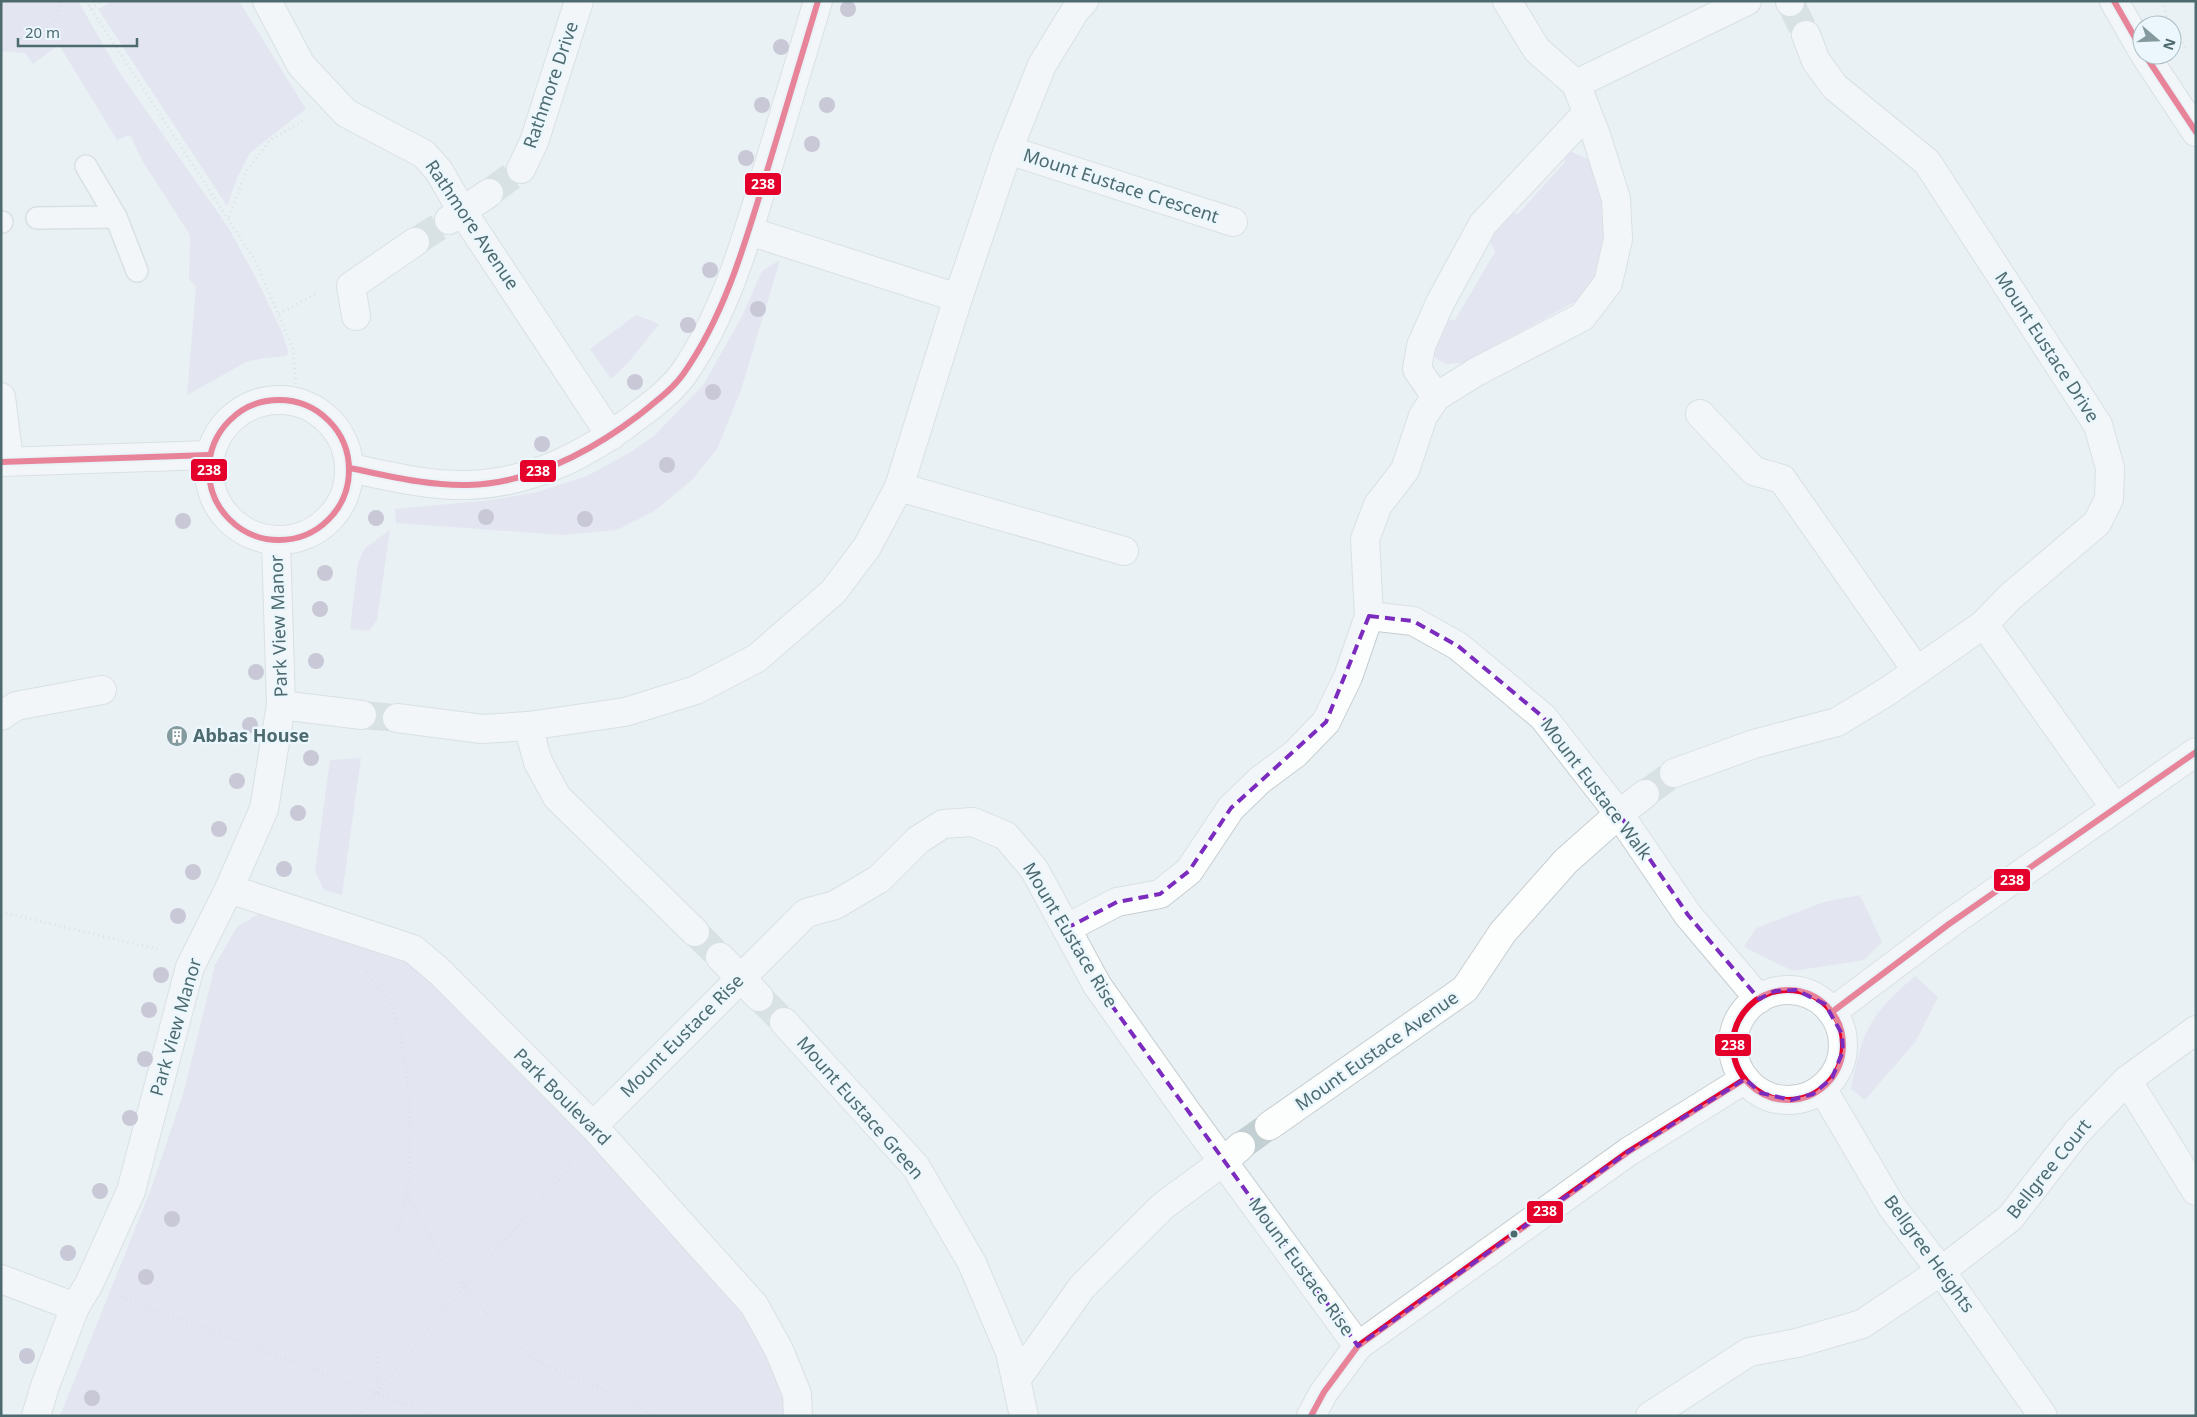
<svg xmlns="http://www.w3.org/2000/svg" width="2197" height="1417" viewBox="0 0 2197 1417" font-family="'Noto Sans',sans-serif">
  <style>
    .green { fill: #dcd9ec }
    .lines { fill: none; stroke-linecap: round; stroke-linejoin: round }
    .minor-tunnel { stroke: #c3d0d3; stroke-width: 28; stroke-dasharray: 28 14; stroke-linecap: butt }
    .service-casing { stroke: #c6ced1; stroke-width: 24 }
    .minor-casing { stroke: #c6ced1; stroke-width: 30 }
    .tertiary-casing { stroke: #c6ced1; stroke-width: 30 }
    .path { stroke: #c8d2d3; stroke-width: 3; stroke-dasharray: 1 4; stroke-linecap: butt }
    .service { stroke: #fcfdfd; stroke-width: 21 }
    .minor { stroke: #fcfdfd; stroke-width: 28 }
    .tertiary { stroke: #fcfdfd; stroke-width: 28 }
    .bus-1-casing { stroke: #ebf6fd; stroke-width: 10 }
    .bus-1 { stroke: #e4002b; stroke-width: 6 }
    .tree { fill: #a097b3 }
    .marked { fill: none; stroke: #7b2cbf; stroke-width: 4; stroke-dasharray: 10 6; stroke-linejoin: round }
    .bus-dot { fill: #4d6b6f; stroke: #ebf6fd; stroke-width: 2 }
    .labels { text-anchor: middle; stroke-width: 5; stroke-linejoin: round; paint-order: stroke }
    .street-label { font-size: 18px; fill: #4d6b6f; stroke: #ebf6fd }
    .poi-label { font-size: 18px; font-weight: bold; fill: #4d6b6f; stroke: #ebf6fd; text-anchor: start }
    .line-badge { stroke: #ebf6fd; stroke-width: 2 }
    .badge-label { font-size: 14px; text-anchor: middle; font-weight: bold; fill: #fff }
  </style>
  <rect width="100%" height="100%" fill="#eaf1f4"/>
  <!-- green -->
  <g class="green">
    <path d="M1 1H78L119 72 228 227 256 278 282 332 288 351 287 356 264 358 246 362 187 395 196 287 189 279 190 235 143 162 130 135 117 140 59 45 33 64 25 53 1 51Z"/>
    <path d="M113 1H239L306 109 250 153 237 178 227 206 98 9Z"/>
    <path d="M1563 148 1590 160 1608 206V239L1595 284 1580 299 1463 363 1446 364 1435 358 1432 346 1443 319 1455 320 1495 252 1488 237 1505 211 1518 214 1565 162Z"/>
    <path d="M780 260 741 390 717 449 692 480 653 512 617 530 563 535 396 523 395 509 492 500 537 492 587 476 631 452 655 435 704 384 741 318 762 271Z"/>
    <path d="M636 315 659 324 628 363 611 379 590 349Z"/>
    <path d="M390 530 377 620 369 631 350 629 358 562 365 548Z"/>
    <path d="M361 758 342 895 324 890 315 872 330 760Z"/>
    <path d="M1860 895 1882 942 1864 960 1793 971 1744 947 1756 928 1824 902Z"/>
    <path d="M259 914 412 961 561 1112 626 1181 749 1320 785 1401 786 1416H60L151 1189 184 1091 215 965 237 927Z"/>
    <path d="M1915 976 1938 997 1916 1041 1865 1100 1851 1089C1854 1074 1857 1058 1862 1043 1871 1015 1894 994 1915 976Z"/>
  </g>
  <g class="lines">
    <!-- minor-tunnel -->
    <g class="minor-tunnel">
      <path d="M1790 2 1806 35"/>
      <path d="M489 193 521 169"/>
      <path d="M415 242 448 221"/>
      <path d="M362 715 397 718"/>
      <path d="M1645 794 1674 773"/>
      <path d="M695 932 720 957"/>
      <path d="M759 997 784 1022"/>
      <path d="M1241 1146 1269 1126"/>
    </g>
    <!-- service casing -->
    <g class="service-casing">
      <g id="service">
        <path d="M86 166 116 217 137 271"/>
        <path d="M37 218 116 217"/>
        <path d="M1 222H2"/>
      </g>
    </g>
    <!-- minor casing -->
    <g class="minor-casing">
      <g id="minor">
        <path d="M267 1 301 65 346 113 424 154 439 171 462 211 611 436"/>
        <path d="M1790 1V2"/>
        <path d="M1576 84 1747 1"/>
        <path d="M1008 150 1233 222"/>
        <path d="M521 169 534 142 579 1"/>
        <path d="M449 220 489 193"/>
        <path d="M749 231 958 298"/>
        <path d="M356 316 351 286 415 242"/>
        <path d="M1 397 9 460"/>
        <path d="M1436 397 1417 369 1421 346 1440 303 1483 224 1587 113"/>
        <path d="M1700 414 1754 471 1782 479 1917 671"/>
        <path d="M899 487 1124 551"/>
        <path d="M1369 616 1413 621 1458 646 1543 717 1619 814 1688 915 1759 999"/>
        <path d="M1984 624 2115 808"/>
        <path d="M281 705 362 715"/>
        <path d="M1 716 16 706 102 690"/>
        <path d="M397 718 482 729 528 726 625 712 696 690 757 658 833 592 867 547 899 487 958 298 1008 150 1042 65 1075 11 1084 1"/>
        <path d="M528 726 538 762 557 797 695 932"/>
        <path d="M1674 773 1754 744 1837 722 1888 691 1984 624 2010 597 2097 523 2109 499 2110 468 2098 425 1927 162 1835 87 1816 61 1806 35"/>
        <path d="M229 889 413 949 439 971 593 1126 754 1305 779 1350 797 1394 798 1416"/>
        <path d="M1067 928 1117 902 1160 894 1189 871 1231 808 1260 780 1295 754 1326 722 1348 677 1369 616 1365 539 1378 505 1405 470 1423 416 1436 397 1476 372 1582 317 1608 283 1618 239 1616 199 1596 135 1576 84 1537 50 1507 1"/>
        <path d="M720 957 759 997"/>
        <path d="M784 1022 916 1167 972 1263 1010 1352 1024 1416"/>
        <path d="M2127 1080 2196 1191"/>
        <path d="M1822 1088 1892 1207 1941 1271 2043 1416"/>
        <path d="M593 1126 806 913 835 905 879 879 918 840 943 824 973 822 1006 836 1034 869 1097 985 1189 1115 1358 1346"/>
        <path d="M1269 1126 1465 989 1503 932 1566 861 1619 814 1645 794"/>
        <path d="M1 1279 75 1307"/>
        <path d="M1016 1380 1082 1287 1163 1206 1224 1161 1241 1146"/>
        <path d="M36 1416 45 1386 75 1307 89 1284 131 1191 190 967 229 889 264 809 281 705 276 541"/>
        <path d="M1650 1416 1749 1352 1797 1343 1862 1324 1941 1271 2010 1218 2077 1132 2127 1080 2196 1030"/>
      </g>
    </g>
    <!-- tertiary casing -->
    <g class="tertiary-casing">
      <g id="tertiary">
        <path d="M2114 1 2142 50"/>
        <path d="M2145 55 2196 132"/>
        <circle cx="279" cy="470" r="70"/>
        <path d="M1 462 209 455"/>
        <path d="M350 468C389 476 428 486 468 485 532 483 586 455 636 417 652 405 672 390 684 373 726 312 747 237 768 167 785 112 801 57 818 1"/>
        <circle cx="1788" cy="1045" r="55"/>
        <path d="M1832 1012 1949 924 2196 752"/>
        <path d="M1311 1416 1324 1392 1358 1346 1628 1152 1745 1079"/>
      </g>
    </g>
    <!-- path -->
    <g class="path">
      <path d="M86 1 256 262 293 349 297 401"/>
      <path d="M2163 1 2167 17 2172 25"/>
      <path d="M90 8 104 1"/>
      <path d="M2172 25 2187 50"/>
      <path d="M1 41 39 36 56 18 61 1"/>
      <path d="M229 217 246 172 270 140 305 120"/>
      <path d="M279 314 317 293"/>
      <path d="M1 912 161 950"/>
      <path d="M366 972C374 982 386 994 391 1006 411 1051 413 1143 407 1192 405 1208 398 1225 394 1240"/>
      <path d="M407 1193 442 1260 499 1328 536 1361 612 1393 642 1408 651 1416"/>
      <path d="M121 1297 437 1416"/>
      <path d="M377 1393 378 1349"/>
      <path d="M358 1416 464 1286 564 1174 574 1157"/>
    </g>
    <!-- service -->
    <use href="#service" class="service"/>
    <!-- minor -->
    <use href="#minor" class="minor"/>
    <!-- tertiary -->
    <use href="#tertiary" class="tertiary"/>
    <!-- bus-1 casing -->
    <g class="bus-1-casing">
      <g id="bus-1">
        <path d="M2114 1 2142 50"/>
        <path d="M2145 55 2196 132"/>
        <circle cx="279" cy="470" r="70"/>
        <path d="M1 462 209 455"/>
        <path d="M350 468C389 476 428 486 468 485 532 483 589 453 639 415 655 402 672 390 684 373 726 313 746 240 767 171 784 114 801 58 818 1"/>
        <circle cx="1788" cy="1045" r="55"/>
        <path d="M1832 1012 1949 924 2196 752"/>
        <path d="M1311 1416 1324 1392 1358 1346 1628 1152 1745 1079"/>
      </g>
    </g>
    <!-- bus-1 -->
    <use href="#bus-1" class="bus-1"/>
  </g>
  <!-- trees -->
  <g class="tree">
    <circle cx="848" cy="9" r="8"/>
    <circle cx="781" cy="47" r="8"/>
    <circle cx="762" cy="105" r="8"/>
    <circle cx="827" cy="105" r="8"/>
    <circle cx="812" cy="144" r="8"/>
    <circle cx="746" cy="158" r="8"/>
    <circle cx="710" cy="270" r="8"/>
    <circle cx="758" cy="309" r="8"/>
    <circle cx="688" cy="325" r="8"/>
    <circle cx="635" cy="382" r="8"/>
    <circle cx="713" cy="392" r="8"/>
    <circle cx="542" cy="444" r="8"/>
    <circle cx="667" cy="465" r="8"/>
    <circle cx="486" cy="517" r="8"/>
    <circle cx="376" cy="518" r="8"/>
    <circle cx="585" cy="519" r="8"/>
    <circle cx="183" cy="521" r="8"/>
    <circle cx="325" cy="573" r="8"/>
    <circle cx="320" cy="609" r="8"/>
    <circle cx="316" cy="661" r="8"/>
    <circle cx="256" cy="672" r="8"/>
    <circle cx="250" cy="725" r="8"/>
    <circle cx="311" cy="758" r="8"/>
    <circle cx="237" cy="781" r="8"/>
    <circle cx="298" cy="813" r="8"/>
    <circle cx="219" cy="829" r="8"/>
    <circle cx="284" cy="869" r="8"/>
    <circle cx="193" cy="872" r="8"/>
    <circle cx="178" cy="916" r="8"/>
    <circle cx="161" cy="975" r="8"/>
    <circle cx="149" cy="1010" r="8"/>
    <circle cx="145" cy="1059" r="8"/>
    <circle cx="130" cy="1118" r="8"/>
    <circle cx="100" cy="1191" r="8"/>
    <circle cx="172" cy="1219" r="8"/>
    <circle cx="68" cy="1253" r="8"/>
    <circle cx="146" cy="1277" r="8"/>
    <circle cx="27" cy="1356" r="8"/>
    <circle cx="92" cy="1398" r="8"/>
  </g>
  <!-- marked area -->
  <path d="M0 0H2197V1417H0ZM1369 616 1413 621 1458 646 1543 717 1619 814 1688 915 1759 999 1775 991 1796 990 1825 1004 1842 1034 1843 1051 1832 1078 1813 1094 1791 1100 1761 1093 1745 1079 1628 1152 1358 1346 1097 985 1067 928 1117 902 1160 894 1189 871 1231 808 1326 722Z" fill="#eaf1f4" fill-opacity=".55" fill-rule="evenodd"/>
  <path class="marked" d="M1369 616 1413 621 1458 646 1543 717 1619 814 1688 915 1759 999 1775 991 1796 990 1825 1004 1842 1034 1843 1051 1832 1078 1813 1094 1791 1100 1761 1093 1745 1079 1628 1152 1358 1346 1097 985 1067 928 1117 902 1160 894 1189 871 1231 808 1326 722Z"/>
  <!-- icons -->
  <defs>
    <g id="building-disc" transform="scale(1.125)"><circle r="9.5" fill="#849a9e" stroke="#ebf6fd"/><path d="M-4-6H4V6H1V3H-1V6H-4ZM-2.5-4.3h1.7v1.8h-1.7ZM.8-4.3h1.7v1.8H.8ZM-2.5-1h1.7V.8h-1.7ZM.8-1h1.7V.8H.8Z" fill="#fff"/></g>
  </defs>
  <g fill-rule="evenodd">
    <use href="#building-disc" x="177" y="736"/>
  </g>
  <!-- markers -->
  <circle class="bus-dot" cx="1514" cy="1234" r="4.5"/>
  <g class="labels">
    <!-- street labels -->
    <g class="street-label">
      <text transform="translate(551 85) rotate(-71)" y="6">Rathmore Drive</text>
      <text transform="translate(1121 186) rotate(18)" y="6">Mount Eustace Crescent</text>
      <text transform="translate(472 225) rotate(56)" y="6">Rathmore Avenue</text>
      <text transform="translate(2047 347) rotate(57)" y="6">Mount Eustace Drive</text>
      <text transform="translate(279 626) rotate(-92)" y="6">Park View Manor</text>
      <text transform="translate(1596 789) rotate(53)" y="6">Mount Eustace Walk</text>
      <text transform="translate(1070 935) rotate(59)" y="6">Mount Eustace Rise</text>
      <text transform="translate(176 1027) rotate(-74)" y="6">Park View Manor</text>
      <text transform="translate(682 1036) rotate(-45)" y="6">Mount Eustace Rise</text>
      <text transform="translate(1377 1051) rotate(-35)" y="6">Mount Eustace Avenue</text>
      <text transform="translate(562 1097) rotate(45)" y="6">Park Boulevard</text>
      <text transform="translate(860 1108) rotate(49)" y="6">Mount Eustace Green</text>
      <text transform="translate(2049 1169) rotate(-51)" y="6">Bellgree Court</text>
      <text transform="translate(1929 1254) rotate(54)" y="6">Bellgree Heights</text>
      <text transform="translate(1301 1267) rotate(54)" y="6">Mount Eustace Rise</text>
    </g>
    <!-- poi labels -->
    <g class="poi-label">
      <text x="193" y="742">Abbas House</text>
    </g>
  </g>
  <g class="line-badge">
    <rect x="744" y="172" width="38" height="24" rx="5" fill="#e4002b"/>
    <rect x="190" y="458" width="38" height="24" rx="5" fill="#e4002b"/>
    <rect x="519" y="459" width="38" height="24" rx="5" fill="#e4002b"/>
    <rect x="1993" y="868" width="38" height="24" rx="5" fill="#e4002b"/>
    <rect x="1714" y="1033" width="38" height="24" rx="5" fill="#e4002b"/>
    <rect x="1526" y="1200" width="38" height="24" rx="5" fill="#e4002b"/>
  </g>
  <g class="badge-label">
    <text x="763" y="189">238</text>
    <text x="209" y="475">238</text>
    <text x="538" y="476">238</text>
    <text x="2012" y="885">238</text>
    <text x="1733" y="1050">238</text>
    <text x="1545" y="1216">238</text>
  </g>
  <!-- border -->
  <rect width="2197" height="1417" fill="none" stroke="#4d6b6f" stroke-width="5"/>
  <!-- north arrow -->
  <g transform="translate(2157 40) rotate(109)"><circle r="24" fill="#ebf6fd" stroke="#acbec4"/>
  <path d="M0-4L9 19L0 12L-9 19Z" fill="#849a9e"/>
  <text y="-8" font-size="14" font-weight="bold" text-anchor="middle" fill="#4d6b6f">N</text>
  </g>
  <!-- scale -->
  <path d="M18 38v8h119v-8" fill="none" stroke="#4d6b6f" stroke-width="2.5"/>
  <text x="25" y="38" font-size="15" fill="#4d6b6f" stroke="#ebf6fd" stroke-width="4" paint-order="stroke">20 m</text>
</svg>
